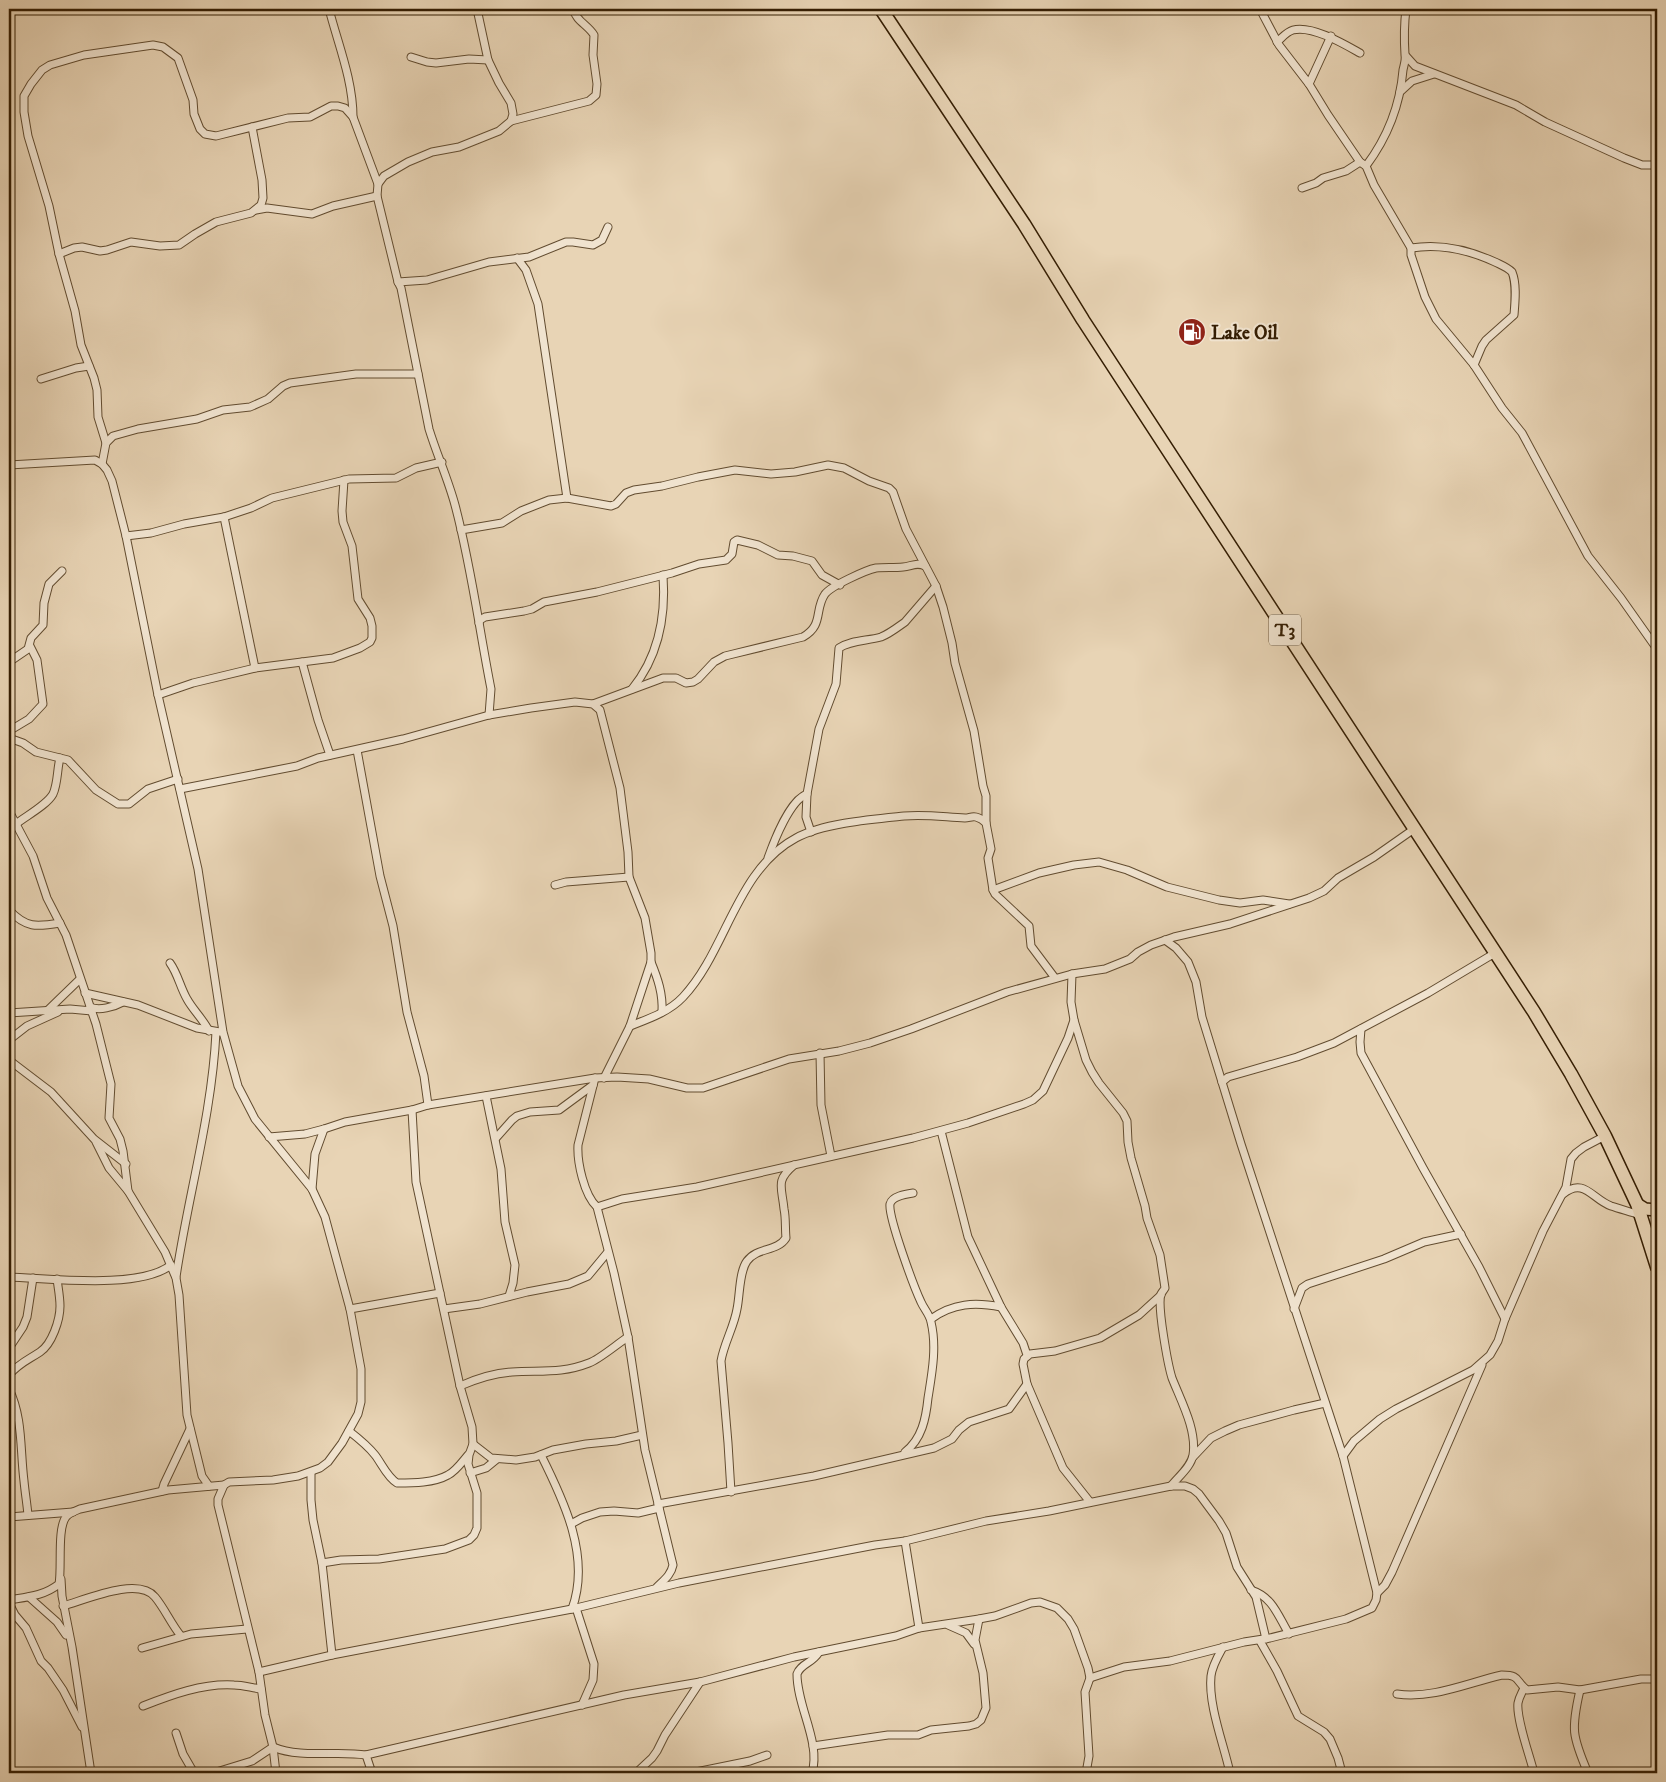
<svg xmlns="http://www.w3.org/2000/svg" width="1666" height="1782" viewBox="0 0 1666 1782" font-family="'IM FELL DW Pica',serif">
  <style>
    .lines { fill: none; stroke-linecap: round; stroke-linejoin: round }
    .minor-casing { stroke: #624c30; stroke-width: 9 }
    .primary-casing { stroke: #351e03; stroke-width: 14 }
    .trunk-casing { stroke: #351e03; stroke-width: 15 }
    .minor { stroke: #f0e3cf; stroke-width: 7 }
    .primary { stroke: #e8d4b5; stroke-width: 11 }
    .trunk { stroke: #e8d4b5; stroke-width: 12 }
    .labels { text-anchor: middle; stroke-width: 4; stroke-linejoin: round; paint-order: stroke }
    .shield { fill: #f0e3cf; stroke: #6d5940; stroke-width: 1 }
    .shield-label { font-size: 18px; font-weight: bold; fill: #351e03 }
    .poi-label { font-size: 19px; font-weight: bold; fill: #351e03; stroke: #f0e3cf; text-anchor: start }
  </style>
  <rect width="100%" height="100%" fill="#e8d4b5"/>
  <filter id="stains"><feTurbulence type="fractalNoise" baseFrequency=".004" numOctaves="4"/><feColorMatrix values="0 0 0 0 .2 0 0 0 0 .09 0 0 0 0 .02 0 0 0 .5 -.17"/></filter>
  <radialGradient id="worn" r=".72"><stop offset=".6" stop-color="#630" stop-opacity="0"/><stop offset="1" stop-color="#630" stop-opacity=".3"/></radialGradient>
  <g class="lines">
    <!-- minor casing -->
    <g class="minor-casing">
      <g id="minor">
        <path d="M329 9C338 44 353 80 353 117"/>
        <path d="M477 9 488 60 499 83 511 103 513 114 511 121 499 131 459 147 432 152 408 162 384 176 378 184 377 196 398 282 401 288 429 429C437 455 448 479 455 505 471 565 479 628 491 689L489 715"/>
        <path d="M1260 9 1279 45 1309 84 1328 115 1360 162 1366 166 1374 185 1411 248V255L1425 297 1436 319 1474 365 1502 408 1522 433 1588 556 1621 598 1657 649"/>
        <path d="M1277 42C1282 38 1286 32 1293 30 1312 25 1344 44 1360 53"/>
        <path d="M1406 56 1415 66 1516 105 1545 122 1624 158 1642 165H1657"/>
        <path d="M411 57 427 62 436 63 469 59 488 60"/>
        <path d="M1309 84 1331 36"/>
        <path d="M1400 92 1412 81 1434 74"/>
        <path d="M511 121 589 101 596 95 597 84 593 55 594 35C588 25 576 21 573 9"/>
        <path d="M1366 166C1387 138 1400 106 1403 70 1404 65 1406 60 1405 55 1404 39 1404 25 1406 9"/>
        <path d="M1302 188 1316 183 1323 178 1346 171 1360 162"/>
        <path d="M256 210 267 208 312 214 333 206 377 196"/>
        <path d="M1411 248C1441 243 1469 250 1495 262 1501 265 1507 267 1512 272 1517 284 1515 302 1514 315L1486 340 1482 346 1474 365"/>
        <path d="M59 254 74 248 82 247 100 251 107 250 131 242 160 246 179 245 195 234 216 222 251 213 261 205 263 198 262 180 252 127"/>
        <path d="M517 258 526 270 538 304 567 498"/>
        <path d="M398 282 427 280 489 262 529 257 566 242H573L593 245 602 240 608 227"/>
        <path d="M41 379 76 368 89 366"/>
        <path d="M106 443 98 417 97 390 94 378 81 345 75 311 59 254 49 206 28 136 24 112V96L31 84 42 70 50 65 84 55 153 45 163 47 178 58 193 100 194 114 200 129 205 134 216 136 288 118 310 117 331 106H338L345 108 353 117 378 184"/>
        <path d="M102 464 106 443 113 436 138 429 197 419 223 410 250 407 268 399 283 386 290 383 356 374H418"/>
        <path d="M9 465 95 460 102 464 107 470 112 481 126 536 158 695 198 869 223 1032 238 1086 255 1119 312 1189 325 1217 350 1309 361 1369V1402L358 1414 342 1443 328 1462 320 1468 298 1476 273 1480 229 1482 224 1485 218 1499V1505L259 1672 265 1715 273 1747 276 1773"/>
        <path d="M224 517 255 668"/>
        <path d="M461 530 502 523 521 511 549 500 567 498 611 506 616 504 626 493 634 490 662 486 698 477 735 470 771 474 795 472 828 465 844 468 869 481 889 488 893 492 906 529 936 586 943 607 952 643 955 663 974 731 983 786 986 796V823"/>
        <path d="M126 536 151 533 184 524 224 517 251 508 272 498 349 479 396 478 416 468 442 462"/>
        <path d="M479 623 480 620 485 617 524 611 532 609 544 602 597 592 672 573 699 564 726 560 732 554 734 542 737 540 758 545 778 555 793 556 812 561 822 575 840 585"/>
        <path d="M9 662 28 649 31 638 43 625 44 603 49 584 62 571"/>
        <path d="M302 662 318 720 330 755"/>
        <path d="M632 689C659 656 666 616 663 575"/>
        <path d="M158 695 193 683 255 668 333 658 360 648 370 642 372 638V626L370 618 358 599 352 546 343 522 342 511 344 480"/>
        <path d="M593 704 663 678H676L686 683 693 682 698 679 714 662 725 656 803 637C824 625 814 610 825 594 831 586 866 570 876 568 885 567 894 568 903 567 912 566 917 562 925 566"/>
        <path d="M9 731 29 719 43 704 37 660 30 646"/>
        <path d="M9 738 23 743 36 752 68 760 96 790 118 804H129L148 789 178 779"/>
        <path d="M357 750 380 876 393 926 407 1012 424 1076 428 1105"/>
        <path d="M180 789 297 766 318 758 403 739 489 715 531 708 575 702 593 704 600 710 620 788 628 852 629 877 645 918 651 953V962L630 1026 604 1078"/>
        <path d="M9 811 33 856 47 898 66 935 96 1024 111 1084 109 1118 120 1139 123 1151 128 1191 165 1252 176 1278 179 1295 187 1415 202 1476 209 1486"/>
        <path d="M16 824C26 816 47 805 53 794 58 783 57 769 60 758"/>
        <path d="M811 832 806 817 807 794 819 729 836 684 839 648C851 640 867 641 881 637 889 634 898 627 905 622L936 586"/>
        <path d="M768 858C774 841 790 800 807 794"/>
        <path d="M555 885 566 882 629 877"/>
        <path d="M993 890 1039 873 1074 865 1099 862 1127 870 1167 887 1219 900 1240 903 1263 900 1289 904"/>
        <path d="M9 910C26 928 36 927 60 923"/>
        <path d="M651 962C658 979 663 994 662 1012"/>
        <path d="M170 963C178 974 180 987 187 999 193 1010 203 1019 209 1031"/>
        <path d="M85 993 138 1005 197 1028 220 1032"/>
        <path d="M90 1007C99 1011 114 1007 123 1002"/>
        <path d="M48 1010 80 979"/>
        <path d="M9 1013 70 1009 92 1011"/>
        <path d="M1074 1020 1086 1060 1092 1072 1099 1083 1123 1113 1127 1121 1128 1142 1131 1158 1145 1206 1147 1218 1160 1255 1165 1288C1164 1290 1162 1292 1161 1294 1157 1306 1168 1365 1172 1378 1181 1401 1197 1430 1193 1455 1191 1467 1178 1477 1171 1486"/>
        <path d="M630 1026C648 1019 669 1012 683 997 727 950 736 870 796 838 823 823 874 819 904 816 925 814 944 817 965 818 969 818 972 816 976 817 980 818 983 820 986 823L991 849 988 858 993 890 995 894 1029 926 1031 946 1055 978"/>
        <path d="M1361 1029 1360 1042 1361 1053 1423 1168 1479 1267 1505 1319"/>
        <path d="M9 1040 27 1026 58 1012"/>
        <path d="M820 1053 821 1105 831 1156"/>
        <path d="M9 1060 51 1092 94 1139 126 1164"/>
        <path d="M595 1078 578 1145C577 1162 584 1195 597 1207L614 1273 628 1337 645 1450 673 1565C671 1575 664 1580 657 1587"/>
        <path d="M1222 1082 1228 1077 1297 1057 1334 1043 1428 993 1495 953"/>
        <path d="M486 1096 501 1169 505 1222 515 1265 513 1283 509 1296"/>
        <path d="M941 1131 968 1237 1001 1307 1023 1343 1027 1355"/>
        <path d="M269 1137 305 1134 324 1129 345 1122 412 1110 428 1105 595 1078 617 1077 649 1079 687 1088H703L789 1059 839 1051 870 1043 911 1029 1007 992 1072 974 1105 969 1130 959 1138 952 1151 945 1174 937 1230 924 1309 898 1324 891 1338 878 1374 857 1414 829"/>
        <path d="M496 1138 512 1120 517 1116 530 1112 559 1110 593 1085"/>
        <path d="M96 1142 109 1168 128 1191"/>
        <path d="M312 1189 315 1154 324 1129"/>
        <path d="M1563 1194C1584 1177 1592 1199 1611 1206 1620 1209 1631 1212 1640 1215"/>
        <path d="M597 1207 622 1199 697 1187 913 1138 968 1123 1024 1104 1033 1100 1043 1091 1068 1038 1074 1020 1071 1002 1072 974"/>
        <path d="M9 1277C49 1278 139 1290 171 1265"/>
        <path d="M176 1277C188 1196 212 1115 216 1032"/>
        <path d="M350 1309 440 1293"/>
        <path d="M444 1309 480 1304 527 1292 569 1284 588 1276 607 1253"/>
        <path d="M1294 1309 1302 1288 1308 1284 1384 1259 1424 1242 1461 1234"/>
        <path d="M931 1319C953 1303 975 1302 1001 1307"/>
        <path d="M9 1348 23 1327 27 1317 33 1278"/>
        <path d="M9 1375C19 1363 28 1360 40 1352 52 1344 60 1320 60 1306 60 1297 58 1287 57 1279"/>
        <path d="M460 1386C476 1379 494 1373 512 1372 540 1370 561 1374 589 1363 600 1359 617 1344 628 1337"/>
        <path d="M9 1389C23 1418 20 1449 24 1481 25 1492 27 1504 28 1515"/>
        <path d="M349 1431C358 1438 368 1446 375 1455 382 1464 387 1477 397 1483 413 1483 434 1483 448 1475 456 1471 462 1462 468 1455"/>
        <path d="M473 1444 491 1458 516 1460 535 1457 553 1450 586 1444 616 1441 642 1435"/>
        <path d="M905 1452C922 1439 926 1418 928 1398 932 1373 937 1347 931 1322 930 1315 924 1309 921 1302 914 1287 888 1217 890 1204 892 1196 906 1194 913 1193"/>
        <path d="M541 1455C564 1501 591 1557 572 1609"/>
        <path d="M1343 1456 1354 1441 1380 1419 1396 1409 1473 1370 1490 1355 1498 1341 1505 1319 1543 1231 1566 1187 1571 1159 1576 1153 1584 1147 1605 1136"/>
        <path d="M1193 1457 1211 1438 1225 1431 1239 1425 1294 1410 1325 1403"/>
        <path d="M311 1473V1500L313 1520 322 1563 332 1655"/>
        <path d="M470 1473 486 1468 497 1459"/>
        <path d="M162 1491 164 1484 190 1429"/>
        <path d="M731 1492 728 1443 721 1361C724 1343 734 1327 737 1309 740 1295 739 1272 747 1261 757 1247 777 1252 786 1238 785 1228 786 1218 784 1209 782 1187 775 1181 794 1165"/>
        <path d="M1090 1502 1063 1468 1027 1384 1023 1364 1024 1359 1030 1354 1055 1351 1100 1338 1139 1315 1161 1295"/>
        <path d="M658 1504 814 1476 934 1448 952 1439 959 1430 969 1422 1009 1409 1027 1384"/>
        <path d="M9 1517 73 1512"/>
        <path d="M571 1524 582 1518 600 1512 614 1511 638 1513 659 1508"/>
        <path d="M905 1541 919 1628"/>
        <path d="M322 1563 341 1560 379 1559 445 1549 469 1540 474 1535 477 1528V1493L468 1464 469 1455 473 1444 472 1427 460 1386 416 1182 412 1110"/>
        <path d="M61 1579 62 1596 72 1647 91 1773"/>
        <path d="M1251 1590C1273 1597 1278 1616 1289 1634"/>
        <path d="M1377 1593 1385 1585 1392 1572 1482 1365"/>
        <path d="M29 1597 57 1622 66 1635"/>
        <path d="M9 1600C27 1597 44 1596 59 1584 62 1568 57 1528 66 1517 69 1513 75 1511 80 1509L168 1490 224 1485"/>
        <path d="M9 1603 15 1615 26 1628 41 1661 48 1668 63 1690 82 1727"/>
        <path d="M63 1606C85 1600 138 1576 155 1597 165 1609 171 1624 181 1636"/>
        <path d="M576 1608 594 1664 593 1680 582 1705"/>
        <path d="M948 1625 966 1633 974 1644"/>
        <path d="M1260 1641 1277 1671 1298 1716 1324 1732 1330 1739 1338 1758 1342 1773"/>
        <path d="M1223 1647C1218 1656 1212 1666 1211 1676 1208 1705 1224 1745 1230 1773"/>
        <path d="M142 1648 191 1634 247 1629"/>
        <path d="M259 1672 332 1655 572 1609 679 1583 875 1545 905 1541 986 1521 1049 1511 1171 1486H1185L1193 1489 1199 1494 1219 1521 1226 1533 1237 1567 1256 1597 1266 1639"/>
        <path d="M1090 1678 1124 1667 1170 1661 1244 1642 1270 1638 1346 1619 1372 1608 1376 1600 1377 1593 1343 1456 1241 1144 1202 1017 1196 982 1188 962 1176 948 1165 940"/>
        <path d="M1524 1688C1522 1693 1519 1697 1518 1703 1516 1719 1530 1756 1534 1773"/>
        <path d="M1580 1690C1571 1729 1572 1736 1588 1773"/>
        <path d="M1397 1694C1433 1699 1467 1683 1502 1675 1521 1675 1515 1681 1527 1690L1558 1687 1580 1690 1641 1679H1657"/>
        <path d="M143 1706C171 1695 203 1683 234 1685 243 1685 252 1688 261 1689"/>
        <path d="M176 1733 183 1754 194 1773"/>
        <path d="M813 1746 888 1735H918L931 1730 969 1726 976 1724 981 1720 986 1708 983 1673 975 1640 979 1619"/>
        <path d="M273 1747C302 1759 336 1750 366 1755L624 1695 700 1682 794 1657 896 1636 919 1628 979 1619 995 1616 1031 1603 1040 1602 1057 1608 1068 1619 1074 1629 1088 1668 1090 1678 1085 1692 1089 1756 1086 1773"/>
        <path d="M366 1755 372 1773"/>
        <path d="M213 1773 252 1761 273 1747"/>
        <path d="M636 1773 652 1758 657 1751 665 1735 700 1682"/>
        <path d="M691 1773 750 1761 767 1755"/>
        <path d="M812 1773C821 1742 797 1707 797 1674 801 1663 812 1664 819 1652"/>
      </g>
    </g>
    <!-- primary casing -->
    <g class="primary-casing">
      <path id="primary" d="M1637 1204 1645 1209 1657 1210"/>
    </g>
    <!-- trunk casing -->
    <g class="trunk-casing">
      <path id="trunk" d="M881 9 1024 224 1083 320 1534 1012 1571 1074 1605 1136 1637 1204 1657 1267"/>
    </g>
    <!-- minor -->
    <use href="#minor" class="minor"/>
    <!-- primary -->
    <use href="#primary" class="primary"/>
    <!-- trunk -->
    <use href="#trunk" class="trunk"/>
  </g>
  <!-- icons -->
  <defs>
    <g id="fuel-disc" transform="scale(1.4375)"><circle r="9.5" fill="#8f2418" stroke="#f0e3cf"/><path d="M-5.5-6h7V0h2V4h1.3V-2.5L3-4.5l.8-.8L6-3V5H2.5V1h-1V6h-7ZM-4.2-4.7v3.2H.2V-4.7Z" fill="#fff"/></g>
  </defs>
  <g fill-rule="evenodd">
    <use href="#fuel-disc" x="1192" y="332"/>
  </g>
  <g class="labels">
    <!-- shield labels -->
    <rect class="shield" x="1269" y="614.5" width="32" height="31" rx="4"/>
    <g class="shield-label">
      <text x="1285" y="636">T3</text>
    </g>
    <!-- poi labels -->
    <g class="poi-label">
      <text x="1211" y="339">Lake Oil</text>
    </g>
  </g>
  <!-- margin -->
  <rect width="1666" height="1782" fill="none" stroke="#e8d4b5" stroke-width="30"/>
  <rect x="10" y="10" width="1646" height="1762" fill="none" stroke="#351e03" stroke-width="2.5"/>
  <rect x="15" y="15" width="1636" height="1752" fill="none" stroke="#351e03"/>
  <rect width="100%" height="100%" filter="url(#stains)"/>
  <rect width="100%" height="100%" fill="url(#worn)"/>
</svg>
